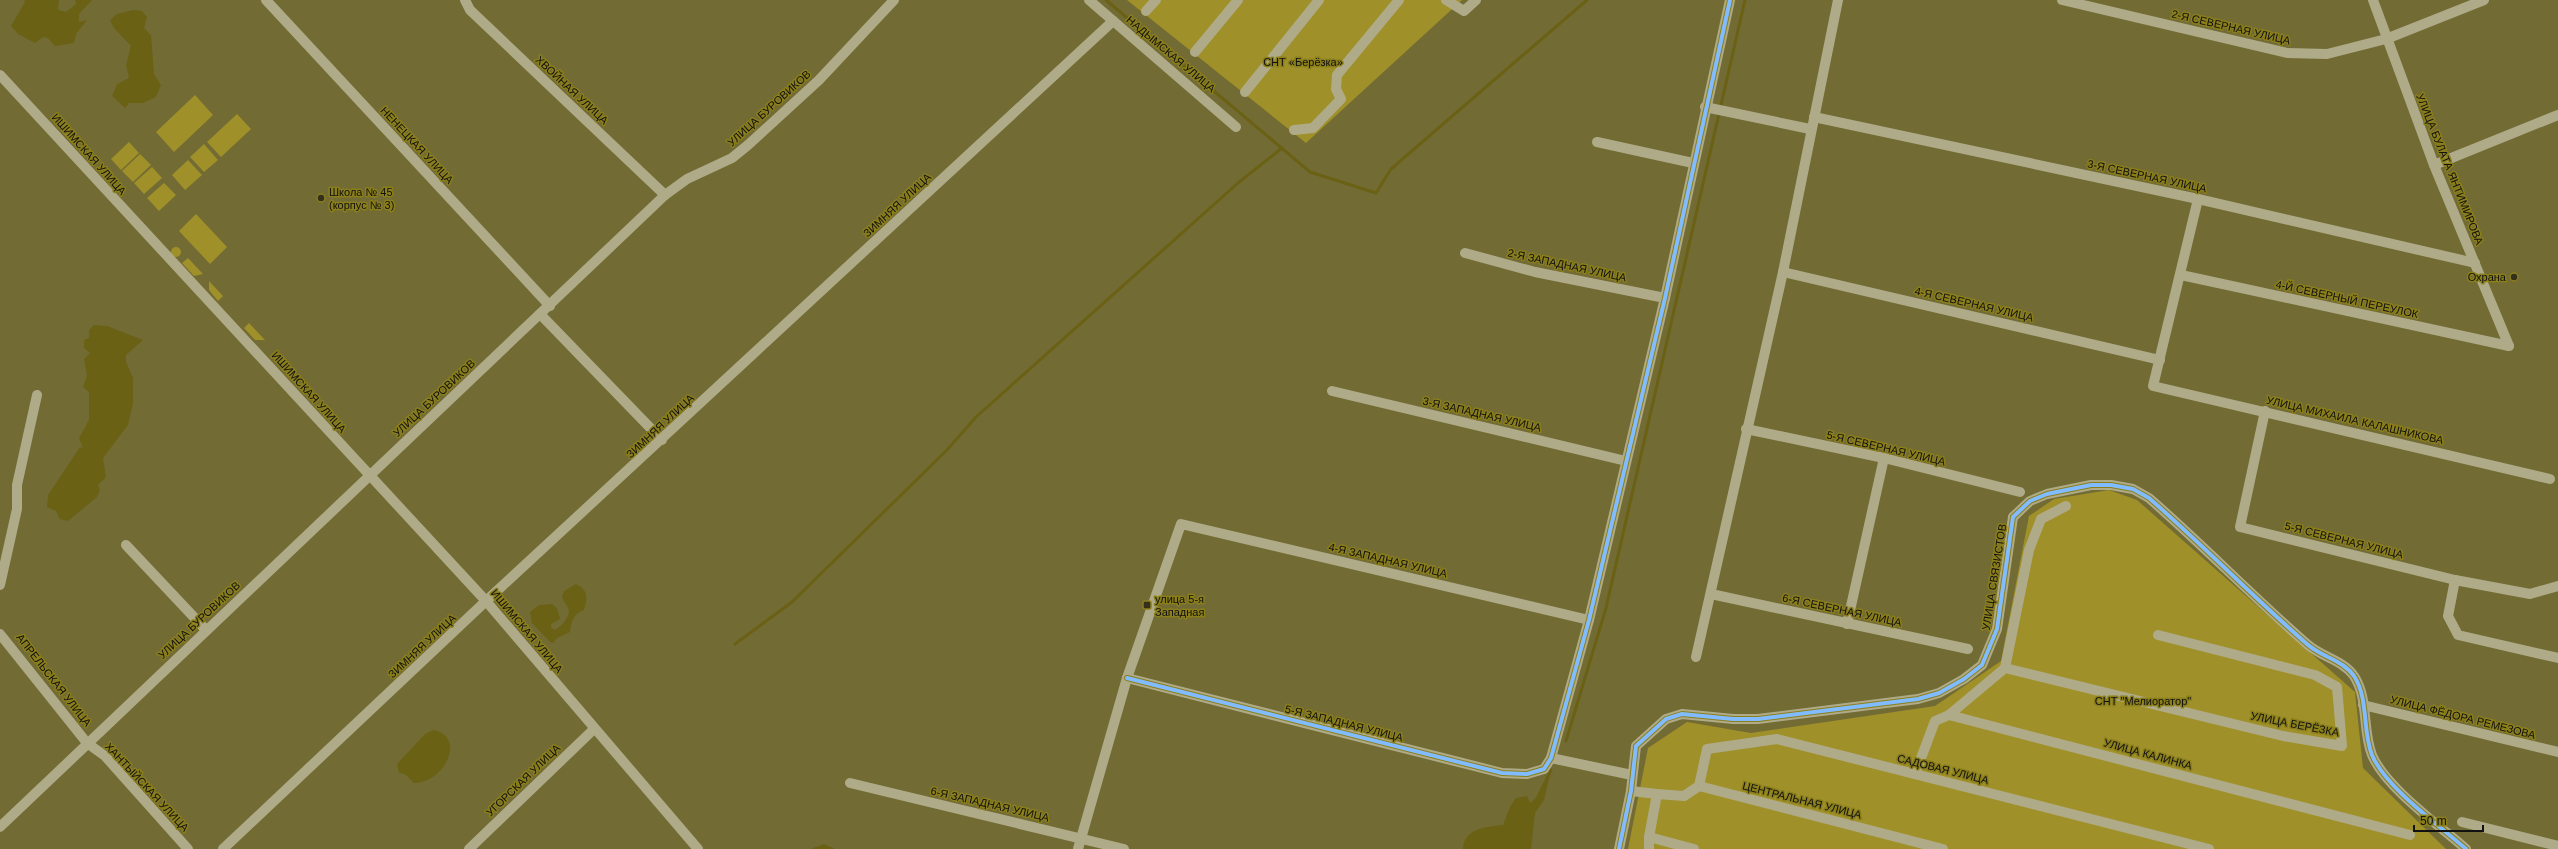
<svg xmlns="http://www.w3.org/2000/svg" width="2558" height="849" viewBox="0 0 2558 849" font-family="Arial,sans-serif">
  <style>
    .green { fill: #9f9029 }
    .water { fill: #6a6115 }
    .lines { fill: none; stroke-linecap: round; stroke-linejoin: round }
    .stream { stroke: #6a6115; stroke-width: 3 }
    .street { stroke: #afab88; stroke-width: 10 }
    .cycleway-casing { stroke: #8b7f1b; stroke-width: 6 }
    .cycleway { stroke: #80bcff; stroke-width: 4 }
    .poi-dot { fill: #33301d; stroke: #8b7f1b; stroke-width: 1.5 }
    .labels { text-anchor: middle; stroke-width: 3; stroke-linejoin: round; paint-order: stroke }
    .street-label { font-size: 11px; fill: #111; stroke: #8b7f1b }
    .park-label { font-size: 11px; fill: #111; stroke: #8b7f1b }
    .poi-label { font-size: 11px; fill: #111; stroke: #8b7f1b; text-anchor: start }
  </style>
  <rect width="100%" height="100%" fill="#726b34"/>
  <!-- green -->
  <g class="green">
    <path d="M1127 0H1462L1306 143Z"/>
    <path d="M195 95 213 115 174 152 156 132Z"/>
    <path d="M237 114 251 129 221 157 207 142Z"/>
    <path d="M62 123 77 138 72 143 62 132Z"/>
    <path d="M129 142 139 153 121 170 111 159Z"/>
    <path d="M204 144 218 160 204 172 190 157Z"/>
    <path d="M140 154 151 165 133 182 122 171Z"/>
    <path d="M188 160 202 175 185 190 172 175Z"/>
    <path d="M152 167 162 178 144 194 134 183Z"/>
    <path d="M164 183 176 195 159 211 147 198Z"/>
    <path d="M196 214 227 247 210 264 179 231Z"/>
    <circle cx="176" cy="252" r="5"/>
    <path d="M188 258 203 274 194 276 182 263Z"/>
    <path d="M209 281 223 296 218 301 209 290Z"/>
    <path d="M249 323 265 340H255L244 328Z"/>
    <path d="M2109 490 2137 500 2355 692 2363 768 2446 849H1628L1648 748 1687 722 1751 733 1935 706 2001 661 2029 516 2054 499Z"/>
  </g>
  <!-- water -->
  <g class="water">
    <path d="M24 0H59L58 10 66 12 76 4 75 0H92L79 14V22L87 20 76 34 74 43 55 46 48 38 43 37 35 43 18 34 11 26 25 2Z"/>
    <path d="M133 10 142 11 147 17 144 28 151 35 154 74 161 85 156 97 143 103H129L125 108 112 96 117 84 129 78 126 65 131 46 114 28 110 20 117 14Z"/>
    <path d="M94 325 107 326 143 340 126 355V362L133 378V403L128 425 103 458 106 477 98 485 100 490 97 497 68 521 60 519 56 511 47 507 48 495 80 447 83 448 79 438 89 420V392L83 387 87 376 84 359 90 353 84 348V340L89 338V330Z"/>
    <path d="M576 584C588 589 588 599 584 610 573 614 571 622 570 632L557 638 553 643 550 642 532 623 530 612 539 605 552 604 557 608 560 619 551 624V627L554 630C560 628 569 618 569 611 569 607 563 601 562 597L564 591Z"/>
    <path d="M433 730C467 736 445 783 414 783L405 774 399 773 397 764 425 734Z"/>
    <path d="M1551 770 1544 800 1535 813 1531 849H1463C1464 828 1486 827 1503 825L1510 807 1516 798 1527 796 1530 803C1542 795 1545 783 1551 770Z"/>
    <path d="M824 844 835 849H812L813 848Z"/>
  </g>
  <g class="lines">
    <!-- stream -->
    <g class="stream">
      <path d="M1106 0 1310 172 1376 193 1391 169 1587 0"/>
      <path d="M735 644 792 602 947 450 976 417 1238 183 1282 148"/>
      <path d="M1566 741 1606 608 1745 0"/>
      <path d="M1536 801 1551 770"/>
    </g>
    <!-- street -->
    <g class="street">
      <path d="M266 0 550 306"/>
      <path d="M465 0 470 10 665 195"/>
      <path d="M1089 0 1236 127"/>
      <path d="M1446 0 1464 11 1476 0"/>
      <path d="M2062 0 2287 53 2327 54 2386 39 2484 0"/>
      <path d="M2373 0 2434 165 2509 346"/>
      <path d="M1146 11 1156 0"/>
      <path d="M1195 52 1238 0"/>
      <path d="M0 75 486 601 698 849"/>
      <path d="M1245 92 1319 0"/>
      <path d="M1705 107 1810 129"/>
      <path d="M1814 117 2198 199 2475 263"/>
      <path d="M1294 130 1313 128 1341 99 1336 89 1337 75 1399 0"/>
      <path d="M1597 142 1693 163"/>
      <path d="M2434 165 2558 115"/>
      <path d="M2198 199 2153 386 2550 479"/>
      <path d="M1465 253 1535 272 1665 298"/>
      <path d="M1783 272 2160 360"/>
      <path d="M2181 275 2509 346"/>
      <path d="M540 314 662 440"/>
      <path d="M1332 391 1626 461"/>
      <path d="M2265 411 2240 527 2455 580 2530 594 2558 586"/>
      <path d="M1746 429 1884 458 2020 492"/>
      <path d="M126 545 206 630"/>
      <path d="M2455 580 2448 616 2458 635 2558 658"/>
      <path d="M0 585 17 509V485L37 395"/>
      <path d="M1711 594 1968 649"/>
      <path d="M1847 624 1884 458"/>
      <path d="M0 634 87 743 105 756 188 849"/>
      <path d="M1696 657 1783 272 1838 0"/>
      <path d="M2005 668 2029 550 2041 519 2066 506"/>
      <path d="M1127 678 1502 773 1527 774 1544 769 1551 758 1589 620 1665 298 1730 0"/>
      <path d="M2363 705 2558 752"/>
      <path d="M1949 715 2005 668 2283 736 2342 746 2337 687 2315 675 2158 635"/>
      <path d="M1551 758 1632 775"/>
      <path d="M1915 774 1935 721 1949 715 2410 835"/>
      <path d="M850 783 1124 849"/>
      <path d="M1699 786 1707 749 1777 739 2209 849"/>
      <path d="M1631 791 1657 794 1649 837 1694 849"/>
      <path d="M1657 794 1684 796 1699 786 1943 849"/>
      <path d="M2462 822 2558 846"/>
      <path d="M0 827 665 195 687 179 732 158 748 145 819 80 894 0"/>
      <path d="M223 849 486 601 1113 21"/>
      <path d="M469 849 594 729"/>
      <path d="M1078 849 1127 678 1181 524 1589 620"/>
      <path d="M1619 849 1631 791 1636 746 1666 719 1682 714 1733 719H1758L1918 699 1939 693 1964 679 1982 665 1997 629 2013 517 2030 501 2047 494 2091 485H2111L2133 489 2149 498C2203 545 2253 597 2307 644 2321 657 2343 660 2354 676 2369 699 2362 730 2372 755 2386 788 2439 825 2466 849"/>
      <path d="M1649 849V837"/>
    </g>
    <!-- cycleway casing -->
    <g class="cycleway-casing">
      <g id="cycleway">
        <path d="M1127 678 1502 773 1527 774 1544 769 1551 758 1589 620 1665 298 1730 0"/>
        <path d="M1619 849 1631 791 1636 746 1666 719 1682 714 1733 719H1758L1918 699 1939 693 1964 679 1982 665 1997 629 2013 517 2030 501 2047 494 2091 485H2111L2133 489 2149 498C2203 545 2253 597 2307 644 2321 657 2343 660 2354 676 2369 699 2362 730 2372 755 2386 788 2439 825 2466 849"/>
      </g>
    </g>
    <!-- cycleway -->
    <use href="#cycleway" class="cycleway"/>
  </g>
  <!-- markers -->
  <g class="poi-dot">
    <circle cx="321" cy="198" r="4"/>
    <circle cx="2514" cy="277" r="4"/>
    <rect x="1143" y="601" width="8" height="8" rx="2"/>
  </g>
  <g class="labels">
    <!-- street labels -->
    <g class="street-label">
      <text transform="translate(2231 27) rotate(13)" y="4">2-Я СЕВЕРНАЯ УЛИЦА</text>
      <text transform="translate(1171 54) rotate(40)" y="4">НАДЫМСКАЯ УЛИЦА</text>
      <text transform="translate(572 90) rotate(43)" y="4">ХВОЙНАЯ УЛИЦА</text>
      <text transform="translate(769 108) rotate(-42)" y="4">УЛИЦА БУРОВИКОВ</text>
      <text transform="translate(417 145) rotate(47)" y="4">НЕНЕЦКАЯ УЛИЦА</text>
      <text transform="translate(89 154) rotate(48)" y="4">ИШИМСКАЯ УЛИЦА</text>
      <text transform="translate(2450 169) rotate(68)" y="4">УЛИЦА БУЛАТА ЯНТИМИРОВА</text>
      <text transform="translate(2147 176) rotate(12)" y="4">3-Я СЕВЕРНАЯ УЛИЦА</text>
      <text transform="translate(897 205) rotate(-43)" y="4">ЗИМНЯЯ УЛИЦА</text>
      <text transform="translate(1567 265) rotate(12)" y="4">2-Я ЗАПАДНАЯ УЛИЦА</text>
      <text transform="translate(2347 299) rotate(12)" y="4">4-Й СЕВЕРНЫЙ ПЕРЕУЛОК</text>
      <text transform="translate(1974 304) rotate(13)" y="4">4-Я СЕВЕРНАЯ УЛИЦА</text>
      <text transform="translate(309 392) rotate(48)" y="4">ИШИМСКАЯ УЛИЦА</text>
      <text transform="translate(434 398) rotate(-43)" y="4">УЛИЦА БУРОВИКОВ</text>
      <text transform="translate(1482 414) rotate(13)" y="4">3-Я ЗАПАДНАЯ УЛИЦА</text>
      <text transform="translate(2355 420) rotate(13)" y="4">УЛИЦА МИХАИЛА КАЛАШНИКОВА</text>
      <text transform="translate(660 426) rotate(-43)" y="4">ЗИМНЯЯ УЛИЦА</text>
      <text transform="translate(1886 448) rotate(13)" y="4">5-Я СЕВЕРНАЯ УЛИЦА</text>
      <text transform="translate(2344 540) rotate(14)" y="4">5-Я СЕВЕРНАЯ УЛИЦА</text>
      <text transform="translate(1388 560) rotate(13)" y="4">4-Я ЗАПАДНАЯ УЛИЦА</text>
      <text transform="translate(1994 577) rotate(-81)" y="4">УЛИЦА СВЯЗИСТОВ</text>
      <text transform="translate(1842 610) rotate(12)" y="4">6-Я СЕВЕРНАЯ УЛИЦА</text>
      <text transform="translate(199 620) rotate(-43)" y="4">УЛИЦА БУРОВИКОВ</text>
      <text transform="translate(527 631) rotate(50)" y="4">ИШИМСКАЯ УЛИЦА</text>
      <text transform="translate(422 646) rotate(-43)" y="4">ЗИМНЯЯ УЛИЦА</text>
      <text transform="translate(54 680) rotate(52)" y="4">АПРЕЛЬСКАЯ УЛИЦА</text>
      <text transform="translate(2463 717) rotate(14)" y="4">УЛИЦА ФЁДОРА РЕМЕЗОВА</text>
      <text transform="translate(1344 723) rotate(14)" y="4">5-Я ЗАПАДНАЯ УЛИЦА</text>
      <text transform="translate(2295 724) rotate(11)" y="4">УЛИЦА БЕРЁЗКА</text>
      <text transform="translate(2148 754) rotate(15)" y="4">УЛИЦА КАЛИНКА</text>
      <text transform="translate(1943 769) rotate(14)" y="4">САДОВАЯ УЛИЦА</text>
      <text transform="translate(523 780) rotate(-44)" y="4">УГОРСКАЯ УЛИЦА</text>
      <text transform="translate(147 787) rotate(47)" y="4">ХАНТЫЙСКАЯ УЛИЦА</text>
      <text transform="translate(1802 800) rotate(14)" y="4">ЦЕНТРАЛЬНАЯ УЛИЦА</text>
      <text transform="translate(990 804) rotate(13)" y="4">6-Я ЗАПАДНАЯ УЛИЦА</text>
    </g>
    <!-- park labels -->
    <g class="park-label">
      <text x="1303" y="66">СНТ «Берёзка»</text>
      <text x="2143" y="705">СНТ "Мелиоратор"</text>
    </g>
    <!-- poi labels -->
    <g class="poi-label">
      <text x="329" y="196">Школа № 45<tspan x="329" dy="13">(корпус № 3)</tspan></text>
      <text x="2506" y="281" text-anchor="end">Охрана</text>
      <text x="1155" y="603">улица 5-я<tspan x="1155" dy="13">Западная</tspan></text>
    </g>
  </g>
  <!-- scale -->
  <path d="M2414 825v6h69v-6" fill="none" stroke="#111111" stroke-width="2"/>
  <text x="2420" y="825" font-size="12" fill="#111111" stroke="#8b7f1b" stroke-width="3" paint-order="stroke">50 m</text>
</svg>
